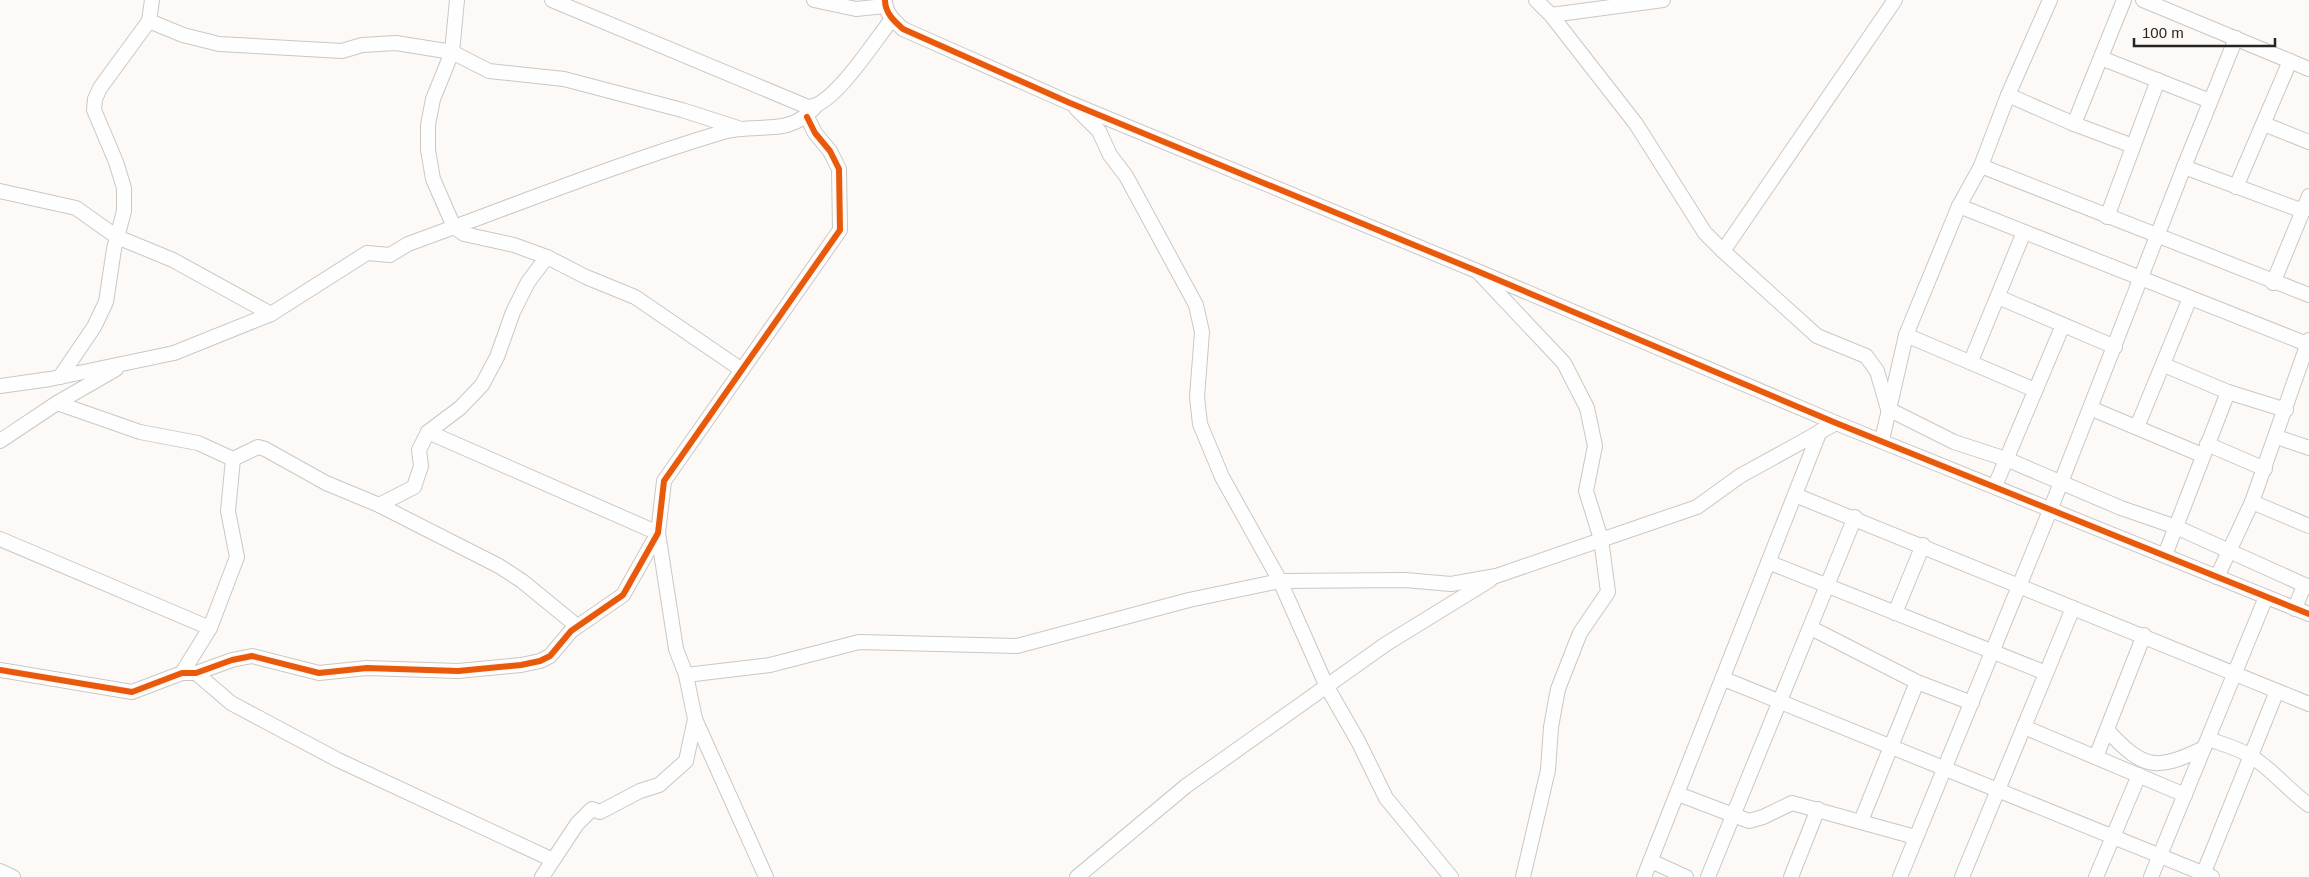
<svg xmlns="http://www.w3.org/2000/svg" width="2309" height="877" viewBox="0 0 2309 877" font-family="Helvetica,sans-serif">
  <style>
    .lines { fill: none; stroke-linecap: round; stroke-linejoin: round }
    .minor-casing { stroke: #cac8c5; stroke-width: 16 }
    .minor { stroke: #fffefe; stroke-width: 14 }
    .cycleway-casing { stroke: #fef8f4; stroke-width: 9 }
    .cycleway { stroke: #e8590c; stroke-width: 6 }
  </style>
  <rect width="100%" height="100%" fill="#fcf9f6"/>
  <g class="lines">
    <!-- minor casing -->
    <g class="minor-casing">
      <g id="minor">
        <path d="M457 0 452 52 433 99 428 125V150L433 179 454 227 464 234 514 245 547 257 586 277 635 297 742 370"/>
        <path d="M552 0 808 107C833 107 876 39 892 19"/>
        <path d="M814 0 856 9 885 6"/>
        <path d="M885 0C885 13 894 21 903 29L1070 103 1477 271 1836 423 2309 614"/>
        <path d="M1536 0 1551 15 1636 124 1705 233 1723 251 1817 336 1866 356 1877 371 1888 409 1954 442 2006 459 2121 508 2176 527 2309 587"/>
        <path d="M2143 0 2309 69"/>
        <path d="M1551 15 1663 0"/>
        <path d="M149 21 183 35 219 44 342 51 362 45 396 43 452 52 489 71 564 79 682 110 738 128"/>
        <path d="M2101 58 2210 101"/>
        <path d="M2008 95 2074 124 2133 146"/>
        <path d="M1076 108 1099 131 1110 155 1126 176 1196 305 1202 332 1197 397 1200 424 1222 477 1280 581 1327 687 1358 741 1386 798 1451 877"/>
        <path d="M2074 124 2124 0"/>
        <path d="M2264 124 2309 142"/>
        <path d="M1981 166 2309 295"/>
        <path d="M2184 167 2303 211"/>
        <path d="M2236 187 2290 61"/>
        <path d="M0 191 76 208 117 237 173 260 271 314"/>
        <path d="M1959 206 2307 344"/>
        <path d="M2107 217 2158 80"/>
        <path d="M1723 251 1895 0"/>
        <path d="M1481 275 1564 363 1587 408 1595 446 1586 491 1601 539 1608 592 1580 633 1558 689 1551 727 1548 770 1523 877"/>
        <path d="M2273 283 2309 196"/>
        <path d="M1998 297 2115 347"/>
        <path d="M1906 335 2035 390"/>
        <path d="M1971 361 2024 232"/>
        <path d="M2164 365 2228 392 2286 410"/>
        <path d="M60 377 94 327 106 302 114 249 124 211V188L116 162 94 110 95 99 100 88 149 21 152 0"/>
        <path d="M0 386 50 379 174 353 271 314 367 253 390 255 408 244C513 206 616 164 723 132 757 122 788 138 815 107"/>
        <path d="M57 403 140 432 198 443 233 459 258 447 265 449 326 483 379 505 499 566 522 581 577 626"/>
        <path d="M2090 408 2202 455"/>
        <path d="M2137 427 2190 298"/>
        <path d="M428 432 658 533 676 649 686 675 695 719 686 761 659 785 640 791 600 812 592 809 577 824 542 877"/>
        <path d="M2277 437 2309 448"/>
        <path d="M1882 440 1906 335 1959 206 1981 166 2008 95 2050 0"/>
        <path d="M0 441 57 403 116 369"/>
        <path d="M2207 444 2265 469"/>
        <path d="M1995 486 2063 325"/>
        <path d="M1795 495 2309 704"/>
        <path d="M2252 502 2309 526"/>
        <path d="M379 505 414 487 421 466 419 450 428 432 460 408 482 385 497 357 513 312 528 282 547 257"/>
        <path d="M0 539 210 628"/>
        <path d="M2165 555 2228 392"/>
        <path d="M1768 562 2046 673"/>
        <path d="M2217 577 2252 502 2309 340"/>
        <path d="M2295 609 2304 585"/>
        <path d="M1895 613 1923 545"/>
        <path d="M1811 628 1917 682 1972 703"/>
        <path d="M0 670 132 692 182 673H196L232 660 252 656 319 673 367 668 458 671 521 665 540 661 550 656 571 631 623 595 658 533 664 481 840 230 839 169 830 151 815 133 807 117"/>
        <path d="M182 673 210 628 237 557 228 511 233 459"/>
        <path d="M196 673 231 703 338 760 553 860"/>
        <path d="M686 675 770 665 859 642 1017 646 1189 600 1280 581 1405 580 1451 584 1496 576 1697 507 1740 476 1836 423"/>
        <path d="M1724 679 2212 877"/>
        <path d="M695 719 766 877"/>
        <path d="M2024 727 2185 795"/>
        <path d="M2107 730C2144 770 2156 771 2204 748"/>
        <path d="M2208 739C2222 744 2239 748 2252 757 2273 770 2288 790 2309 805"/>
        <path d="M2096 757 2144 635"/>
        <path d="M1678 794 1749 821 1763 817 1792 803 1915 837"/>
        <path d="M1861 821 1917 682"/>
        <path d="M1651 861 1686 877"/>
        <path d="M0 871 13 877"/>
        <path d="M1077 877 1186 786 1386 644 1490 580"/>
        <path d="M1644 877 1820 431"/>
        <path d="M1708 877 1855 517"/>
        <path d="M1791 877 1818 809"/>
        <path d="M1900 877 2051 508 2184 167 2236 38"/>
        <path d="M1962 877 2073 608"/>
        <path d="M2096 877 2139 775"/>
        <path d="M2151 877 2266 597"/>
        <path d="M2202 877 2277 691"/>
      </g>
    </g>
    <!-- minor -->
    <use href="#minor" class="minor"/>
    <!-- cycleway casing -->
    <g class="cycleway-casing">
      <g id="cycleway">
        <path d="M885 0C885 13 894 21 903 29L1070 103 1477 271 1836 423 2309 614"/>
        <path d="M0 670 132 692 182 673H196L232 660 252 656 319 673 367 668 458 671 521 665 540 661 550 656 571 631 623 595 658 533 664 481 840 230 839 169 830 151 815 133 807 117"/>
      </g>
    </g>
    <!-- cycleway -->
    <use href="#cycleway" class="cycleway"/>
  </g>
  <!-- scale -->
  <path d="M2134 38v8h141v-8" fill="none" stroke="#272421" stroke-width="2.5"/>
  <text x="2142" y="38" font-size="15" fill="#272421" stroke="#fef8f4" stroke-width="4" paint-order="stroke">100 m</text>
</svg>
